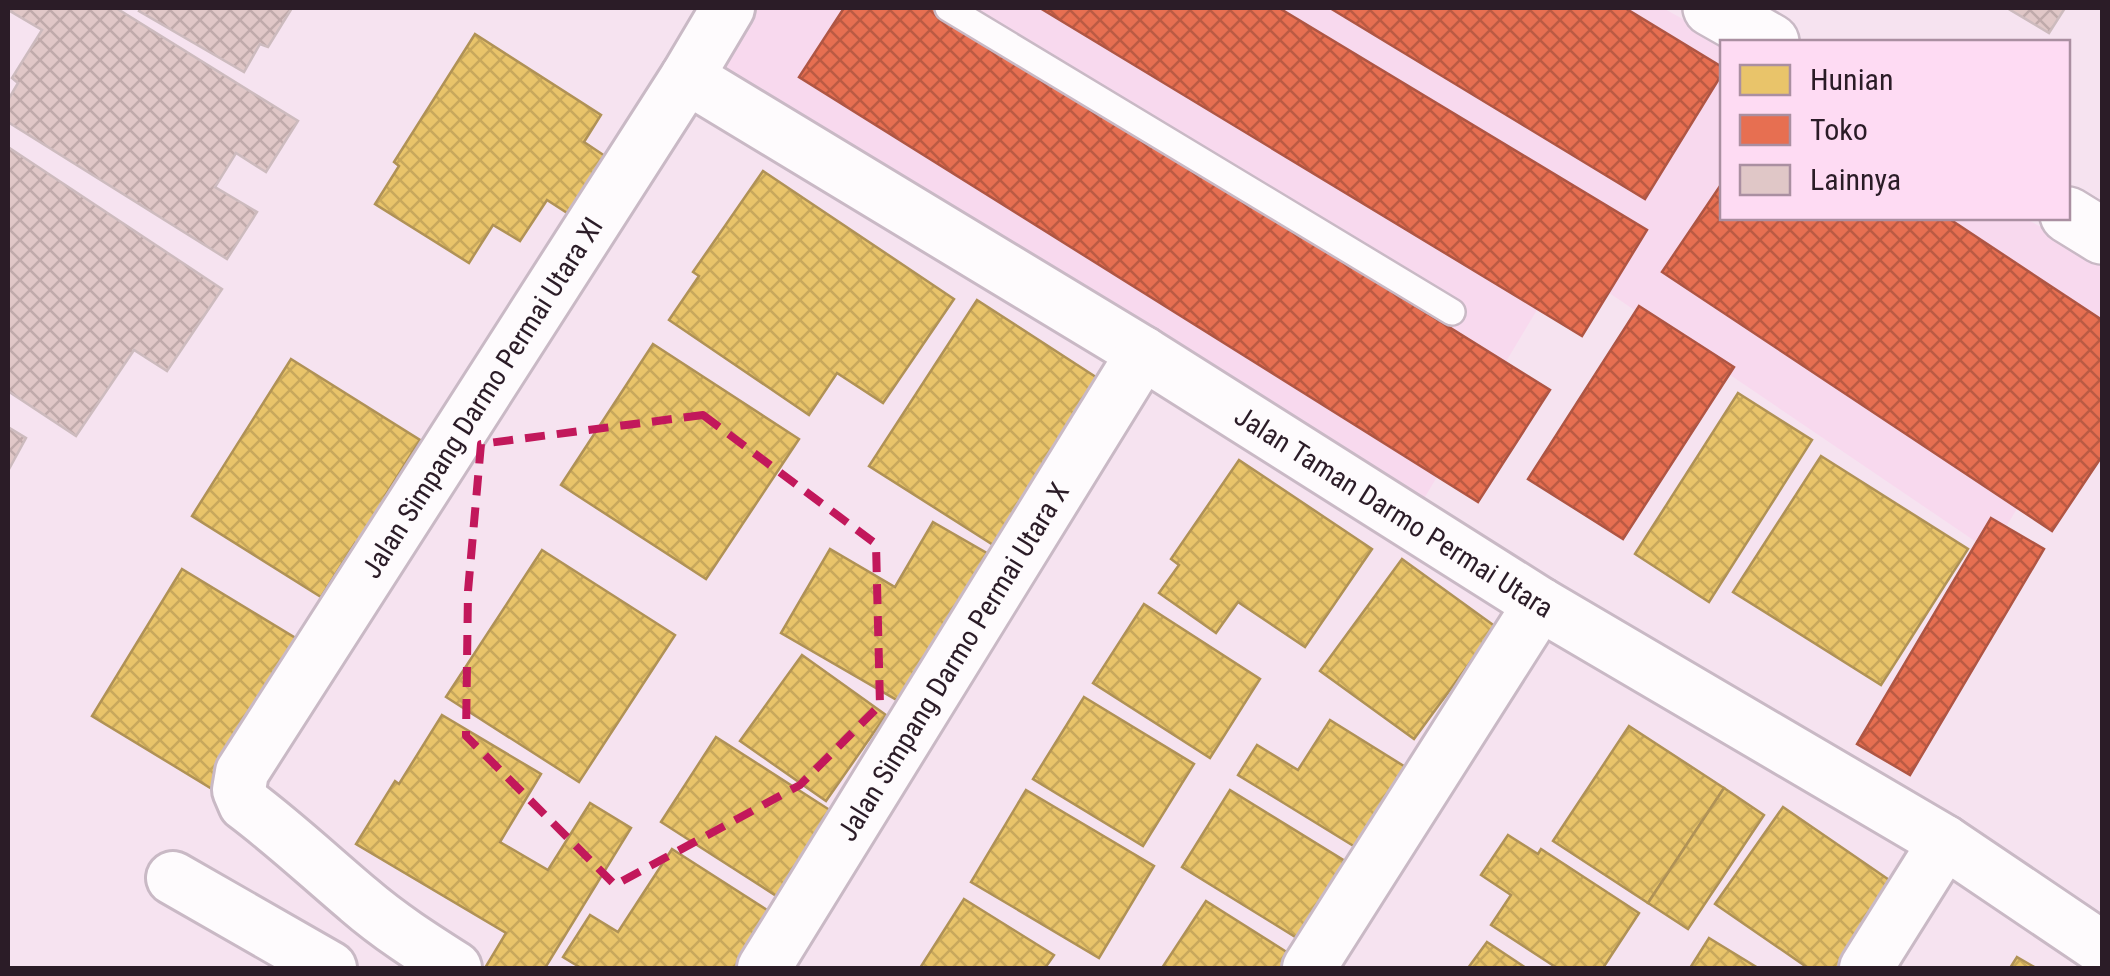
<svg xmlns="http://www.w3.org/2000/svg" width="2110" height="976" viewBox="0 0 2110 976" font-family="'Roboto Condensed',sans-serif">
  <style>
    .built { fill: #f8d9ee }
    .homes { fill: url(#homes-cross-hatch); stroke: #b09256; stroke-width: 2.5 }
    .shops { fill: url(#shops-cross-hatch); stroke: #af5644; stroke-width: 2.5 }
    .building { fill: url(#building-cross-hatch); stroke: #cdbbbe; stroke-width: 2.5 }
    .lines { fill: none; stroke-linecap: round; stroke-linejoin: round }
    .lane-casing { stroke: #c9b9c5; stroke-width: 30 }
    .street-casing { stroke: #c9b9c5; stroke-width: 58 }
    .secondary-casing { stroke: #c9b9c5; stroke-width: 60 }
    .lane { stroke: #fefbfd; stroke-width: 25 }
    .street { stroke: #fefbfd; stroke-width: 52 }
    .secondary { stroke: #fefbfd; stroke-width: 55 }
    .marked { fill: none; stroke: #c2185b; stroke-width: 8; stroke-dasharray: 20 12; stroke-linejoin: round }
    .labels { text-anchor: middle; stroke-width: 10; stroke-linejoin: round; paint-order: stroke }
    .street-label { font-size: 28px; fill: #2b1c27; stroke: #fedbf3 }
  </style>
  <defs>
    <pattern id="homes-cross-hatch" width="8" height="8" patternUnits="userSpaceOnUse" patternTransform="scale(2.5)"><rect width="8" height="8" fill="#e9c46a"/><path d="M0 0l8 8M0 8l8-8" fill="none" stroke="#c8a85c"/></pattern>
    <pattern id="shops-cross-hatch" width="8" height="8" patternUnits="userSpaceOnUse" patternTransform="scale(2.5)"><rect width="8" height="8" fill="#e76f51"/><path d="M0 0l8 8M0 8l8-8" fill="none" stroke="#bb5a43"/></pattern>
    <pattern id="building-cross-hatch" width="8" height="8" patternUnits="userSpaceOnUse" patternTransform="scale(2.5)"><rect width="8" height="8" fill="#e0c7c7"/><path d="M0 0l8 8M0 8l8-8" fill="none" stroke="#c0aaab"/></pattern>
  </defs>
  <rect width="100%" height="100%" fill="#f6e3f0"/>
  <!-- built -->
  <path class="built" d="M697 8H1663L1724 42 1722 218H2025L2102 262V366L1991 552 1565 263 1413 517 663 72Z"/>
  <!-- homes -->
  <g class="homes">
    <path d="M475 34 601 115 584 142 611 160 575 218 547 200 520 241 493 225 469 263 375 204 399 166 394 162Z"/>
    <path d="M763 171 954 299 883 403 837 373 809 415 669 320 699 276 693 272Z"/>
    <path d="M977 300 1116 390 1009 555 869 466Z"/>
    <path d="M653 344 799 439 706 579 561 485Z"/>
    <path d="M291 359 420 440 385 496 400 506 369 552 355 543 321 597 192 516Z"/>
    <path d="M1738 393 1812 440 1709 602 1635 554Z"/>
    <path d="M1821 456 1968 549 1881 685 1733 592Z"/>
    <path d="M1239 460 1372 549 1305 647 1238 602 1216 633 1159 593 1179 565 1171 559Z"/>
    <path d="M933 522 1004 563 902 703 781 633 830 549 895 587Z"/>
    <path d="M542 550 675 635 579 782 446 697Z"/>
    <path d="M1402 559 1496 627 1414 739 1320 671Z"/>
    <path d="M182 569 307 645 217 792 92 716Z"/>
    <path d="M1144 604 1260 679 1210 758 1093 683Z"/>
    <path d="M802 655 886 715 826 801 740 741Z"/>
    <path d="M1084 697 1194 764 1143 846 1033 779Z"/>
    <path d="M442 715 541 774 500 842 548 870 590 803 631 828 545 968H485L506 933 356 844 395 781 399 784Z"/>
    <path d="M1330 720 1407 768 1365 853 1238 775 1257 745 1298 770Z"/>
    <path d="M1629 726 1724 788 1648 903 1553 841Z"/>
    <path d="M716 737 836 814 781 899 661 822Z"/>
    <path d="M1724 788 1764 815 1688 929 1648 903Z"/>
    <path d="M1026 790 1154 866 1099 958 971 882Z"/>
    <path d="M1230 790 1353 866 1305 943 1182 867Z"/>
    <path d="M1783 807 1898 886 1841 968H1808L1715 904Z"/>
    <path d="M1508 835 1538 854 1541 849 1639 913 1603 968H1557L1491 925 1511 895 1481 875Z"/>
    <path d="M672 849 775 915 740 968H581L563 957 590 915 618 932Z"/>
    <path d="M964 899 1054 955 1045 968H920Z"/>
    <path d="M1206 901 1293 956 1285 968H1162Z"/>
    <path d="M1709 938 1758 968H1690Z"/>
    <path d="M1487 942 1526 968H1468Z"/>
    <path d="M2017 957 2036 968H2010Z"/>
  </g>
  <!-- shops -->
  <g class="shops">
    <path d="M844 8H937L1550 390 1478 502 799 77Z"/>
    <path d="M1040 8H1279L1647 230 1582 336Z"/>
    <path d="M1330 8H1625L1722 67V74L1645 199Z"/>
    <path d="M1722 183V218H1948L2102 320V456L2052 531 1662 272Z"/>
    <path d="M1639 306 1734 367 1623 539 1528 479Z"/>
    <path d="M1991 518 2044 549 1910 775 1857 744Z"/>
  </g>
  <!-- building -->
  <g class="building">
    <path d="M12 8H116L298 121 266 172 236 153 215 187 257 212 227 259 8 122V100L18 83 12 78 42 30 10 11Z"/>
    <path d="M141 8H292L268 47 260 44 244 72 139 11Z"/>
    <path d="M2007 8H2065L2049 33Z"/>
    <path d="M8 147 222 289 167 371 134 350 76 436 8 391Z"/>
    <path d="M8 427 26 438 8 471Z"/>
  </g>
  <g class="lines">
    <!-- lane casing -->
    <g class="lane-casing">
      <path id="lane" d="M948 8 1452 312"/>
    </g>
    <!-- street casing -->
    <g class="street-casing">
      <g id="street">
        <path id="s1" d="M687 77 1143 353 1540 604 1945 842 2102 948"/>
        <path d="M173 878 330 968"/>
        <path id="s2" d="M455 968C422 947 389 926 359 900 321 868 285 834 245 804L239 790 242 772 687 77 728 8"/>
        <path id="s3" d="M764 968 1143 353"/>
        <path d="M1309 968 1540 604"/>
        <path d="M1866 968 1945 842"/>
      </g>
    </g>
    <!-- secondary casing -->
    <g class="secondary-casing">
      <g id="secondary">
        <path d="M1711 8 1771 42"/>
        <path d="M2068 215 2102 236"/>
      </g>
    </g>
    <!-- lane -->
    <use href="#lane" class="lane"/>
    <!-- street -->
    <use href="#street" class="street"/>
    <!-- secondary -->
    <use href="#secondary" class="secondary"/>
  </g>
  <!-- marked area -->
  <path class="marked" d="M703 415 876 544 880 705 800 785 615 885 466 736 468 591 481 444Z"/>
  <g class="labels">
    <!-- street labels -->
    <g class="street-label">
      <text dy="10" stroke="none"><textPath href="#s2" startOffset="745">Jalan Simpang Darmo Permai Utara XI</textPath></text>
      <text dy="10" stroke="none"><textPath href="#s1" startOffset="830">Jalan Taman Darmo Permai Utara</textPath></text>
      <text dy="10" stroke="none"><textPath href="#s3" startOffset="360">Jalan Simpang Darmo Permai Utara X</textPath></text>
    </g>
  </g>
  <!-- border -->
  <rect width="2110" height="976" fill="none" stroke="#2b1c27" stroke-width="20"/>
  <!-- legend -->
  <rect x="1720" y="40" width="350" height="180" fill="#fedbf3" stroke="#aa8fa1" stroke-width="2.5"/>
  <rect x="1740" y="65" width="50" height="30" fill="#e9c46a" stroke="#aa8fa1" stroke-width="2.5"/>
  <text x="1810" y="90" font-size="30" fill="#2b1c27">Hunian</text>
  <rect x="1740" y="115" width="50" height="30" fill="#e76f51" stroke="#aa8fa1" stroke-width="2.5"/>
  <text x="1810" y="140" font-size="30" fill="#2b1c27">Toko</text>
  <rect x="1740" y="165" width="50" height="30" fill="#e0c7c7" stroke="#aa8fa1" stroke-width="2.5"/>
  <text x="1810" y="190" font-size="30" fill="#2b1c27">Lainnya</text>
</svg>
